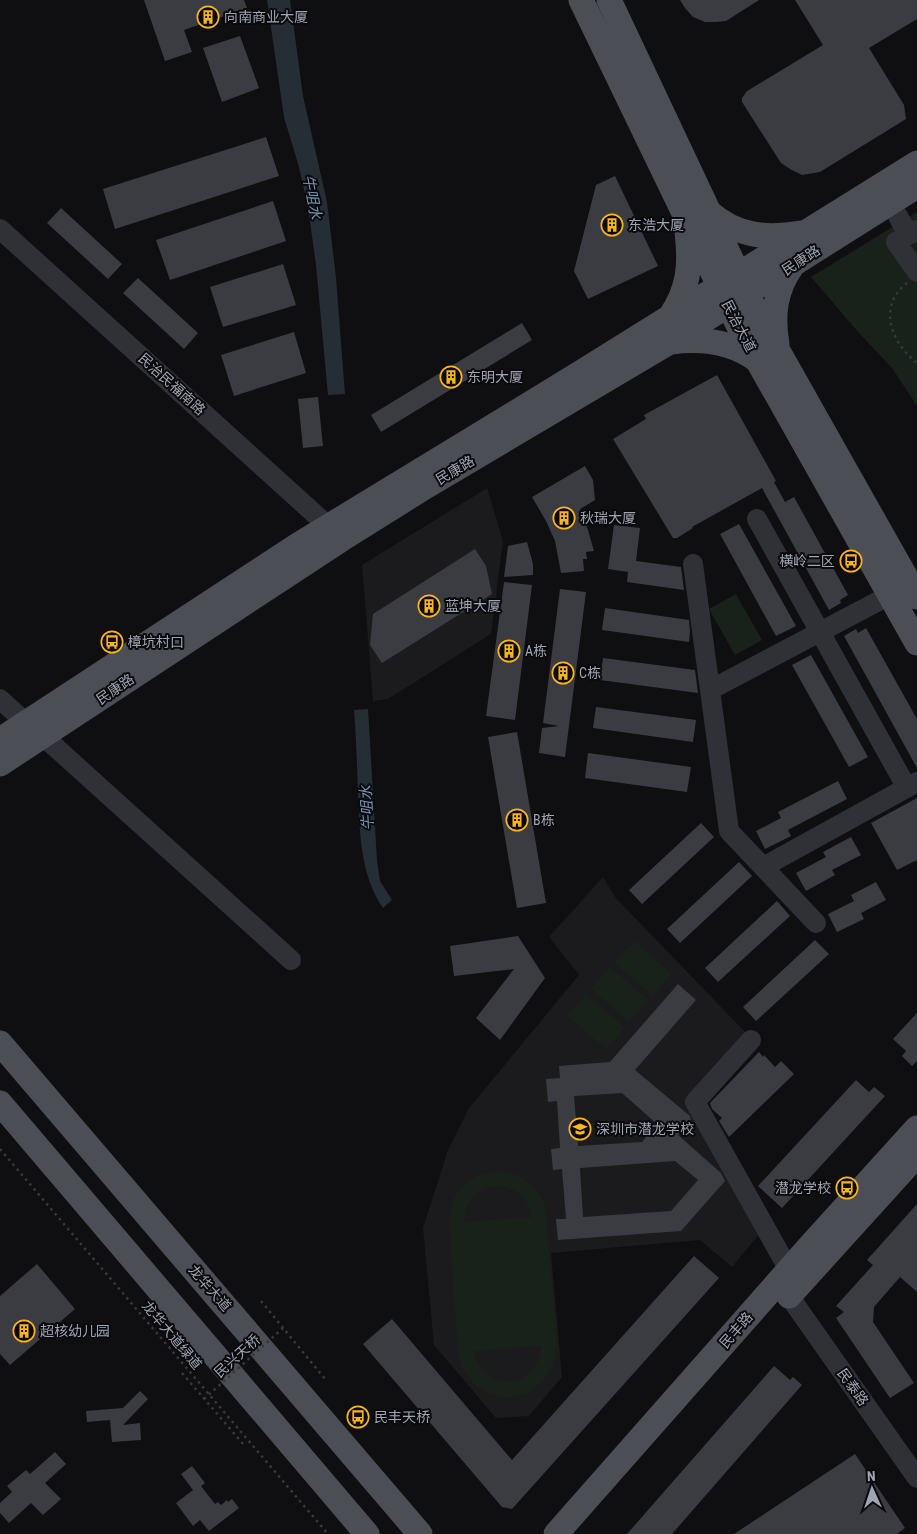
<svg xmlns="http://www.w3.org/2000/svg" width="917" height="1534" font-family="'Roboto Condensed','Noto Sans SC',sans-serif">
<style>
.built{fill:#1b1b1e}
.green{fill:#19211b;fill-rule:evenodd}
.water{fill:#252e35}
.building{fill:#3b3c41;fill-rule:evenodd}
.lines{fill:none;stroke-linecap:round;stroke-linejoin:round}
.path{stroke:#36383d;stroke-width:2.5;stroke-dasharray:2.5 4;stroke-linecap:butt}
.minor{stroke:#303136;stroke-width:20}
.major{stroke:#4c4e55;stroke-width:25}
.path-bridge{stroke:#36383d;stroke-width:2.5;stroke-dasharray:2.5 4;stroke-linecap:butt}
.labels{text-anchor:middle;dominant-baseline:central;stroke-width:4;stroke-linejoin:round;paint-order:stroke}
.poi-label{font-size:14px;fill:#9fa5b3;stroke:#0a0a0c;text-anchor:start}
.street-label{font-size:14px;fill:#9fa5b3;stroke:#0a0a0c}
.water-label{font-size:15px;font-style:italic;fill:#7393b1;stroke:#0a0a0c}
</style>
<rect width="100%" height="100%" fill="#0f0f11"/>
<!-- built -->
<path class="built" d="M487,488L503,541L491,634L388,699L373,701L362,565Z
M603,877L615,897L747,1034L685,1099L761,1232L732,1267L700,1240L551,1253L562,1377L529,1416L496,1418L434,1345L423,1228L448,1150L469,1108L579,975L549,937Z"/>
<!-- green -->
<path class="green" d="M917,212V406L892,368L859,333L811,277Z
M736,594L762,640L735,655L709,609Z
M634,941L672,974L653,996L614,963Z
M610,967L649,1000L629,1022L591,989Z
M586,994L625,1027L606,1049L567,1016Z
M500,1171C523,1174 535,1184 545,1205L557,1345C553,1410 471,1416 458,1353L449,1222C450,1190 469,1173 500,1171ZM500,1186C517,1189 529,1199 532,1217L464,1222C465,1201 478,1187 500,1186ZM541,1346C539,1390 482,1394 474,1351Z"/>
<!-- water -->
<path class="water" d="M267,0H290L303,96L327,202L336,278L345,394L328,395L316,265L308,207L299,167L284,117Z
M368,709L377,861L380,881L392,900L383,908C359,873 360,830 358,790C357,763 356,736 354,710Z"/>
<!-- building -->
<path class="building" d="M144,0H244L247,8L184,30L192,52L165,61Z
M680,0H759L726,21L716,22H705L693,17L685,8Z
M795,0H917V19L869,48L904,105L906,119L820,172L802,175L790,169L781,163L742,102V98L747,91L823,45Z
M240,36L259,88L222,102L203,48Z
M266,137L279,176L115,229L103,189Z
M615,176L658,266L588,299L574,271L596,185Z
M273,201L286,241L170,280L156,240Z
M61,208L122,264L108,279L47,223Z
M283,264L296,305L223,327L210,287Z
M138,278L198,333L184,349L123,293Z
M522,323L532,340L381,432L371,415Z
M294,332L306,373L234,396L221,355Z
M717,375L776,481L774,482L785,502L794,497L848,595L840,600L841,603L829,610L762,488L692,527L693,528L677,538H673L613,439L646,419L644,415Z
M318,397L323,446L303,448L298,399Z
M585,466L593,480L595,500L580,509L588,530L594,551L586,552L587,559H583L584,571L561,573L555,541L546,521L532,497Z
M739,524L796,626L776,636L720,534Z
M614,525L640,528L636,561L681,567L684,590L627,582L628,572L608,569Z
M527,542L533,564V575L504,577L508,546Z
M475,549L486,566L492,594L382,663L370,645L373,614Z
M504,582L532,585L515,720L486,716Z
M560,589L586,592L565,757L539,753L542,728L559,726L543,723Z
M605,608L689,620L690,631L689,642L602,630Z
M866,628L917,719V768L844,636L856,629L858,633Z
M811,655L868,757L849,767L792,665Z
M603,658L695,670L698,693L600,680Z
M596,707L696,720L693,742L593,728Z
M517,732L546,903L517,908L488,737Z
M588,753L691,767L687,792L585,778Z
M838,781L847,799L788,830L791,836L765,849L756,831L781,818L778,812Z
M917,798V860L897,870L871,823Z
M701,823L714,837L642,904L629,890Z
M851,837L861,855L832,870L835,875L806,891L796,873L826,857L823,852Z
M739,862L752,876L680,943L667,929Z
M876,882L886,900L861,913L864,919L837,932L828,914L854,901L851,895Z
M777,901L790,916L718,982L705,968Z
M518,936L545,978L500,1040L476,1018L514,969L454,976L450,946Z
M815,940L829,954L756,1021L743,1007Z
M678,984L696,1000L635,1070L690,1116L691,1120L678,1135L721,1173L725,1181L681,1231L558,1240L556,1219H566L562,1169L553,1170L551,1149L560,1148L557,1101L548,1102L546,1079L560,1078L559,1066L610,1062ZM622,1093L657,1124L642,1142L578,1146L574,1096ZM675,1161L698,1180L671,1211L583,1217L580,1168Z
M917,1013V1061L912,1066L902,1056L906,1051L893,1039Z
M759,1052L763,1057L764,1055L775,1067L781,1061L794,1074L729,1137L719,1121L722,1118L712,1109L710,1103Z
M856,1080L869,1092L874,1087L885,1096L782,1208L758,1186Z
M917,1204V1292L900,1277L874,1307L873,1322L914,1383L890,1398L836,1318L844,1312L836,1306L873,1265L867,1260Z
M694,1256L719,1278L512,1509L502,1507L363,1344L392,1319L512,1460Z
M37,1264L75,1309L10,1365L0,1354V1296Z
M774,1366L790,1380L793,1377L802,1385L672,1534H627Z
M140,1391L148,1399L123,1425L140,1423L141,1440L112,1442L110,1420L87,1422L86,1411L123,1408Z
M55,1452L66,1464L45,1483L61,1499L43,1515L31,1503L9,1523L0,1513V1503L12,1492L7,1486L26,1470L30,1474Z
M855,1454L905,1528L897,1534H734Z
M192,1466L205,1483L201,1486L215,1504L218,1502L221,1505L227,1500L228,1502L232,1499L239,1508L209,1531L200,1520L193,1526L176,1503L193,1490L181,1474Z"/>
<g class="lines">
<!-- path -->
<path class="path" d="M907,283C877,306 891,343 917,363
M0,1149L328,1534
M261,1301L325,1379
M182,1373L244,1445"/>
<!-- minor -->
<path class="minor" d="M898,216L908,235L917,230
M0,229L338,535
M908,235L896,242L917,272
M757,519L907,788
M693,564L729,831L816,923
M710,690L890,595
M0,699L26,723
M43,736L291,960
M763,867L917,782
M751,1040L695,1102L789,1270
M789,1296L917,1478"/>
<!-- major -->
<path class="major" d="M581,0L742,333L917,643
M609,0L756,312L917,597
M709,212C736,236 766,239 801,233
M670,317C689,289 691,265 687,232
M671,342C702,338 732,341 758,361
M777,344C772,315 775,290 792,266
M0,740L298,545L577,375L917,163
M0,764L342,539L425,487L668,343L917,186
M0,1043L420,1534
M0,1103L367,1534
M789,1296L917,1155
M556,1534L809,1247L917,1128"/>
<!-- path-bridge -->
<path class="path-bridge" d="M204,1399L283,1328"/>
</g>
<!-- icons -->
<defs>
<g id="building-ring" transform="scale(1.125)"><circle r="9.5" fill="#0a0a0c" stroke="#fcb51c" stroke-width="1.5"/><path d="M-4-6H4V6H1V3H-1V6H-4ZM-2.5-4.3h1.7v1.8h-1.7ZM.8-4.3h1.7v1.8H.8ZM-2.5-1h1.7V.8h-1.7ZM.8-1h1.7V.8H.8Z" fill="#fcb51c"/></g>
<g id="bus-ring" transform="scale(1.125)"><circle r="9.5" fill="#0a0a0c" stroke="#fcb51c" stroke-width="1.5"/><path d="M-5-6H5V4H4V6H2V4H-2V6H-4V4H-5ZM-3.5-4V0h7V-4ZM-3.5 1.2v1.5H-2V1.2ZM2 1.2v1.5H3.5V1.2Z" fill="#fcb51c"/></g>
<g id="school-ring" transform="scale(1.125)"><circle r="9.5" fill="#0a0a0c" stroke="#fcb51c" stroke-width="1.5"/><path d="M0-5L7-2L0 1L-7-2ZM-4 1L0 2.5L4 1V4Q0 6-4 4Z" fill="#fcb51c"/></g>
</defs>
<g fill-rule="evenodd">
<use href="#building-ring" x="208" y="17"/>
<use href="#building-ring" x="612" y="225"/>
<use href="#building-ring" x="451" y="377"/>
<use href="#building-ring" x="564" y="518"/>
<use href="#bus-ring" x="851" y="561"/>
<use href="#building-ring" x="429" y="606"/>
<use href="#bus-ring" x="112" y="642"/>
<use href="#building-ring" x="509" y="651"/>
<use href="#building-ring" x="563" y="673"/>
<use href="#building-ring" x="517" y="820"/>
<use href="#school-ring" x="580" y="1129"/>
<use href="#bus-ring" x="847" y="1188"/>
<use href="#building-ring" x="24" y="1331"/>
<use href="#bus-ring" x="358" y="1417"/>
</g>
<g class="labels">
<!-- poi labels -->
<g class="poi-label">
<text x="224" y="17">向南商业大厦</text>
<text x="628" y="225">东浩大厦</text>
<text x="467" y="377">东明大厦</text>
<text x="580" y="518">秋瑞大厦</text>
<text x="835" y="561" text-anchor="end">横岭二区</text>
<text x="445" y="606">蓝坤大厦</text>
<text x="128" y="642">樟坑村口</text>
<text x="525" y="651">A栋</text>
<text x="579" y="673">C栋</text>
<text x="533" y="820">B栋</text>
<text x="596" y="1129">深圳市潜龙学校</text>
<text x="831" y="1188" text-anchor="end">潜龙学校</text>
<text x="40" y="1331">超核幼儿园</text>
<text x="374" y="1417">民丰天桥</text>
</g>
<!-- street labels -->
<g class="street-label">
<text transform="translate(801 260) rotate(-33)">民康路</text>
<text transform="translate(739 326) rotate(62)">民治大道</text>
<text transform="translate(172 384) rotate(42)">民治民福南路</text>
<text transform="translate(455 470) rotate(-31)">民康路</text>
<text transform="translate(115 689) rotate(-34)">民康路</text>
<text transform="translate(210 1288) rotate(49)">龙华大道</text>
<text transform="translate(736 1330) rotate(-49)">民丰路</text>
<text transform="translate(172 1335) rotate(50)">龙华大道绿道</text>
<text transform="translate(237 1356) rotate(-42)">民兴天桥</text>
<text transform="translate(853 1387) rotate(55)">民泰路</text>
</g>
<!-- water labels -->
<g class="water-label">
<text transform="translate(312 197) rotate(79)">牛咀水</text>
<text transform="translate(367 808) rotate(-93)">牛咀水</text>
</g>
</g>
<!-- north arrow -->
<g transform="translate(872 1489) rotate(357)" stroke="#0a0a0c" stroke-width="4" paint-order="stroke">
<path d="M0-4L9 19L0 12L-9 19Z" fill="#9fa5b3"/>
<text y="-8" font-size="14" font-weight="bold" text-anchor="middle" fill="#9fa5b3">N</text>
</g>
</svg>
